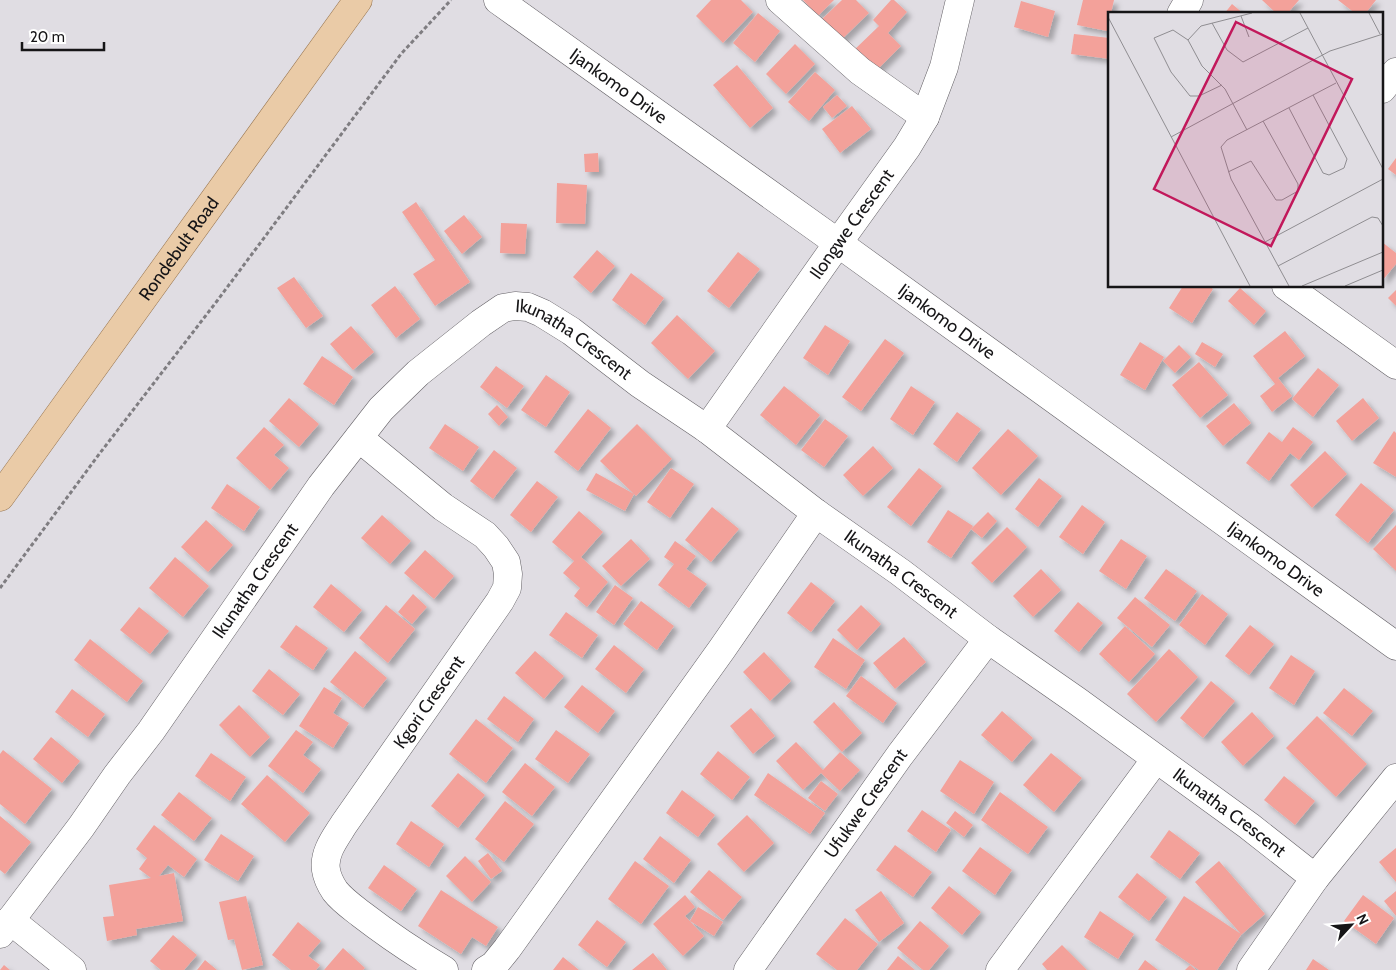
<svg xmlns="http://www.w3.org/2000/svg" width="1396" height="970" font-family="Cabin,sans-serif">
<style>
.building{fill:#f3a19a;filter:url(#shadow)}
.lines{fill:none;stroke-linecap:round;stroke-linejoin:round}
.minor-casing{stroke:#646166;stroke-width:29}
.major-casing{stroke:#97754f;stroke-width:29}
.path{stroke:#7f7d81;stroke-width:3;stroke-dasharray:4 2.5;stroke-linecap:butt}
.minor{stroke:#fff;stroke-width:28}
.major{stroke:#eacba7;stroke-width:28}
.labels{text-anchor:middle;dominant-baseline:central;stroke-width:4;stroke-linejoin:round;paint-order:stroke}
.street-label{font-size:18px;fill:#161517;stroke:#fff}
.inset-road{fill:none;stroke:#8f8d91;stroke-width:1}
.view{fill:#c2185b;fill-opacity:0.15;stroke:#c2185b;stroke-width:2.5}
.inset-edge{fill:none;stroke:#161517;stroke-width:2.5}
</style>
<defs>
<filter id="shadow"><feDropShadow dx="4.5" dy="4.5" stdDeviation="2.5" flood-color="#0004"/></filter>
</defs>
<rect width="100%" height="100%" fill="#e0dde3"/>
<!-- building -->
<path class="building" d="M711,0H741L753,12L723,43L696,16Z
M803,0H834L818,16Z
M842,0H856L869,13L839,42L819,22Z
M891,0H894L907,12L888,33L901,46L873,74L852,52L879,26L873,20Z
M1083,0H1114L1107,31L1077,25Z
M1262,0H1299L1287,14H1277Z
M1338,0H1376L1365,14H1356Z
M1021,1L1055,11L1048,37L1014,27Z
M1232,4L1244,14H1224Z
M758,13L780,31L755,62L733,43Z
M1074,34L1110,38V59L1071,54Z
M795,44L815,64L786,94L766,74Z
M737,65L773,108L750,128L713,85Z
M815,72L835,90L809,121L788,102Z
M837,95L847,106L832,118L823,107Z
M852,106L871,129L840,153L822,129Z
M598,153L599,172H585L584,154Z
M1396,158V175L1388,169Z
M557,183L587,185L585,224L556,223Z
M416,202L470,282L435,306L413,274L435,260L402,212Z
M464,215L482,237L462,254L444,231Z
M501,223L527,224L525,254L500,253Z
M1382,242L1396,253V264L1382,281Z
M597,250L615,266L591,293L573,277Z
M738,252L760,269L729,308L707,291Z
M631,273L664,298L645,325L612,300Z
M294,277L323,316L306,328L277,288Z
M395,286L420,319L396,338L371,305Z
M1183,286H1209L1213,289L1192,323L1169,308Z
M1240,288L1266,311L1254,325L1228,301Z
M1396,290V306L1388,298Z
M677,315L715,351L688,379L651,343Z
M825,325L850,341L828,375L803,358Z
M351,326L374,352L353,370L330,344Z
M1285,331L1305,356L1278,378L1292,396L1272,412L1260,396L1275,384L1253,356Z
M885,339L904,353L861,411L842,397Z
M1140,342L1164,357L1145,390L1120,375Z
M1202,342L1223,354L1215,367L1195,354Z
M1179,345L1191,357L1175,373L1163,361Z
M322,356L353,377L334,405L303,384Z
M1199,362L1228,395L1200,418L1172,385Z
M496,366L524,386L507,408L480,387Z
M1318,368L1339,385L1313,417L1292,399Z
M546,375L570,392L546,427L521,410Z
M784,386L820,415L796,445L760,415Z
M911,386L935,402L913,435L890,419Z
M289,398L319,424L299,447L269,421Z
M1363,398L1379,418L1352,441L1336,421Z
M1234,403L1251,423L1223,446L1206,426Z
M497,405L508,417L499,426L488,414Z
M588,409L611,428L578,471L554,452Z
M957,412L981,429L957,462L933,444Z
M825,419L848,436L824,467L801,450Z
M445,424L479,447L463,471L429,448Z
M637,424L672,459L636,496L600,461Z
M264,427L284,445L274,455L289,468L270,490L236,458Z
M1293,427L1313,442L1299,460L1290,453L1269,481L1246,463L1269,432L1282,442Z
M1008,429L1038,456L1001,495L972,468Z
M1394,431L1396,433V477L1373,463Z
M873,446L893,468L863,496L843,475Z
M494,450L517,468L493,499L470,481Z
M1325,451L1347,474L1312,508L1290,485Z
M671,468L694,484L670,518L647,502Z
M919,468L942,486L911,526L887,507Z
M596,473L634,494L625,511L586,490Z
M1039,478L1062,496L1038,527L1015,509Z
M537,481L558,497L531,532L510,515Z
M1361,483L1394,510L1368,543L1335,515Z
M227,484L260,507L244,531L211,508Z
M1082,505L1105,522L1083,554L1059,537Z
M712,507L739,529L711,562L685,540Z
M948,510L973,526L951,558L927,542Z
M579,511L603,532L581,557L608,582L587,607L574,596L580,588L563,573L574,561L552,542Z
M988,512L997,521L982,538L971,529Z
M382,515L411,541L390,564L361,538Z
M206,520L233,545L208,572L181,547Z
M1396,525V571L1373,549Z
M1007,527L1027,547L992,583L971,563Z
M631,539L650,559L621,586L602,566Z
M1121,539L1147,556L1126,589L1099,571Z
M675,541L696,556L686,569L707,584L689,608L658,585L674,564L664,557Z
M425,550L454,576L434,599L404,573Z
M175,557L209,586L183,617L149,588Z
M1041,569L1061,590L1033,617L1013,596Z
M1166,569L1197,591L1175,621L1144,598Z
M811,582L835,601L811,632L787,613Z
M331,584L362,610L344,632L313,607Z
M615,585L633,598L614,625L596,612Z
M413,594L427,607L412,624L398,612Z
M1202,594L1228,614L1205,645L1179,625Z
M1135,597L1170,625L1152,647L1117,618Z
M641,601L674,626L657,650L623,624Z
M1078,602L1103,623L1079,652L1054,631Z
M386,605L415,629L388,663L359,638Z
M861,605L881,624L857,650L837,630Z
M139,607L169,631L150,654L120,630Z
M566,612L598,635L582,658L549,635Z
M296,625L328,648L313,670L280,647Z
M1250,625L1274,644L1249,675L1225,656Z
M1125,626L1155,654L1129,682L1099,654Z
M904,637L926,662L895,689L873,663Z
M833,638L865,660L846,689L814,667Z
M90,639L143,681L127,702L74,660Z
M614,645L644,669L626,693L595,669Z
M1169,649L1198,677L1156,722L1127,694Z
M355,651L387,678L363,708L330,682Z
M535,651L564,676L544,699L515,673Z
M764,652L791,681L770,701L743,672Z
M1291,655L1315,671L1294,705L1269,688Z
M269,669L300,694L283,715L252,691Z
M861,676L897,703L883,723L846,696Z
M1211,681L1235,701L1203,738L1180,718Z
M582,685L615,711L598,733L564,707Z
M324,687L342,698L333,713L349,723L333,748L299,726Z
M1344,688L1373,711L1352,736L1323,713Z
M72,689L105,714L88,737L55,712Z
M504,696L534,719L518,742L487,719Z
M834,702L862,733L842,752L813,722Z
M239,705L270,737L250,757L219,725Z
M751,708L775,736L753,754L730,726Z
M1002,711L1033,738L1012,762L981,735Z
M1252,712L1274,736L1243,766L1221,742Z
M1317,716L1367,764L1336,797L1286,748Z
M476,719L513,748L486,783L449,754Z
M296,730L313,742L303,755L321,769L303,793L268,766Z
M556,730L590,754L568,783L535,759Z
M51,737L80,761L62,783L33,759Z
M796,742L823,770L840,752L860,770L840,791L821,773L803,790L776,761Z
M3,750L52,789L25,824L0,804V754Z
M718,751L750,777L732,800L700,774Z
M211,753L246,777L230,801L195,776Z
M1051,753L1082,778L1054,812L1023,785Z
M960,760L994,782L974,814L940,791Z
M525,763L555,787L532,816L502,792Z
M458,773L485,795L458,828L431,806Z
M768,773L825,813L810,834L754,795Z
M267,775L310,813L285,842L241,804Z
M1284,776L1315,801L1295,825L1264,800Z
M821,781L838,794L825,811L808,798Z
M682,790L715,815L698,837L666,813Z
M179,792L212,818L194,841L161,815Z
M1000,792L1048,827L1028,854L981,820Z
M505,801L534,824L504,862L475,839Z
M922,810L951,830L936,852L907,831Z
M955,811L973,825L964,837L946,823Z
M747,815L774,843L744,872L717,844Z
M0,816L31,842L5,874L0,870Z
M411,821L444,844L429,867L396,844Z
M154,825L197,859L184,877L168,865L159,876L174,873L183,921L136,929L137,935L107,941L103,917L114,916L109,885L151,878L139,869L147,858L136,849Z
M1169,830L1200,853L1180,879L1150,857Z
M221,834L254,856L238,881L204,860Z
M660,836L691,860L674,883L643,859Z
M895,845L932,872L913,897L876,870Z
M980,847L1012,870L995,895L962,871Z
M1396,848V882L1379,862Z
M488,853L502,871L491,879L478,861Z
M465,856L491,882L472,902L446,876Z
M635,861L669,886L641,924L608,899Z
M1219,861L1265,914L1241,935L1217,970H1199L1155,940L1184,896L1241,934L1195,882Z
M384,865L417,889L401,911L368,888Z
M709,870L742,897L723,920L690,892Z
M1137,873L1167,897L1149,921L1118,897Z
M949,886L981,912L962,935L931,908Z
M441,890L498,927L486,946L472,937L461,954L418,926Z
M881,891L904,923L879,942L855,910Z
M1396,891V916L1384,901Z
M685,895L695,907L685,916L704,936L683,956L653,924Z
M1363,895L1394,918L1376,944L1344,921Z
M246,896L263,965L242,970L234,939L228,940L219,902Z
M698,907L723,922L714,936L690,921Z
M1100,911L1134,934L1118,959L1084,937Z
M845,918L878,944L857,970H837L816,954Z
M597,920L626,942L607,967L578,945Z
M920,921L949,946L929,970H923L897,948Z
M298,922L321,941L308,956L320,965L316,970H291L272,955Z
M173,935L197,955L184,970H161L150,961Z
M1062,945L1087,970H1047L1042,964Z
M343,948L365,968L363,970H324Z
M653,953L667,970H632Z
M898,956L915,970H887Z
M563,957L579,970H553Z
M1313,959L1329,970H1306Z
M205,960L217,970H197Z
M1145,960L1158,970H1138Z
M4,965L10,970H0Z
M1190,965L1196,970H1185Z"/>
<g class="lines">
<!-- minor casing -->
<g class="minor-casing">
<g id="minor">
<path id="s1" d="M498,0L838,243L1396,646"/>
<path d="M780,0L860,71L925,117"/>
<path d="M1181,14L1189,0"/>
<path d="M1382,89L1396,72"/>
<path d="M1286,286L1396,365"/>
<path id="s2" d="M707,429L838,243L907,147L925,117L944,67L960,0"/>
<path d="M359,438L443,507L485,535L496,547L506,562L508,574L507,588L500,601L344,824C336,837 323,853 326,870C327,877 331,885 335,891C342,900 352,907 361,914C387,934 415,953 444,970"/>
<path d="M10,920L72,970"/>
<path id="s3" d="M0,934L81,827L117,775L151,731L321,486L381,409L418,373L481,323L503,308L515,306L528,307L542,313L571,331L640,384L707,429L816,513L900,572L988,639L1077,701L1249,826L1315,878"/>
<path d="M486,970L494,965L507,949L722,649L816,513"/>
<path id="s4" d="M748,970L900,755L988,639"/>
<path d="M1000,970L1156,759"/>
<path d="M1251,970L1315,878L1396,778"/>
</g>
</g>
<!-- major casing -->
<g class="major-casing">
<g id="major">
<path id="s5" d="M0,497L358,0"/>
</g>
</g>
<!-- path -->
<path class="path" d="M0,588L100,453L217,301L401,54L451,0"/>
<!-- minor -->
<use href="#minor" class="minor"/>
<!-- major -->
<use href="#major" class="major"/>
</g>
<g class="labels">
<!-- street labels -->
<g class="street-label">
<text stroke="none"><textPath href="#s1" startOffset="148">Ijankomo Drive</textPath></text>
<text stroke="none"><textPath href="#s2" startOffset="251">Ilongwe Crescent</textPath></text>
<text stroke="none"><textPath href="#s5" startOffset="306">Rondebult Road</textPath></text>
<text stroke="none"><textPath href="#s1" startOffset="552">Ijankomo Drive</textPath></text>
<text stroke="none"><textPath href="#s3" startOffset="888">Ikunatha Crescent</textPath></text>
<text stroke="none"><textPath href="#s1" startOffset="958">Ijankomo Drive</textPath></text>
<text stroke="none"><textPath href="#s3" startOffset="1292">Ikunatha Crescent</textPath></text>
<text stroke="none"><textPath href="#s3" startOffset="436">Ikunatha Crescent</textPath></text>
<text transform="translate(429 702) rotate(-55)">Kgori Crescent</text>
<text stroke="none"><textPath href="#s4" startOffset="204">Ufukwe Crescent</textPath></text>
<text stroke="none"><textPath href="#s3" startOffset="1698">Ikunatha Crescent</textPath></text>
</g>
</g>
<!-- overview -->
<g transform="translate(1108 12)">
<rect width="275" height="275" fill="#e0dde3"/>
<path class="inset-road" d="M192,1L275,157M261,1L272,22M133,4L141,25M0,5L142,274M104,11L119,38L135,50L200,16M80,28L65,18L46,26L63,60L82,84H91L114,73M181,96L215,161L221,163L236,156L239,147L205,83M139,118L117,77L94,54L80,28L93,14L144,1M63,125L222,39L275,22M120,160L143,149L168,188H174L190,179V172L155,109M157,230L275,167M170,254L264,205L270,206L275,214M181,274L123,167L113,135L119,128L228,71M194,274L275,240M237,274L275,258"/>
<path class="view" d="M128,10L244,67L163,234L46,177Z"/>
<rect width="275" height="275" class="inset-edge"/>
</g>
<!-- north arrow -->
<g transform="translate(1351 925) rotate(64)" stroke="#ffffff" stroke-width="4" paint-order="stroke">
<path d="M0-4L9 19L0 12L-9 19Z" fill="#161517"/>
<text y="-8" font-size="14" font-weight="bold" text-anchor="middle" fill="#161517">N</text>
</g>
<!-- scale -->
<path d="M22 42v8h82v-8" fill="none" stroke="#161517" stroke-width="2.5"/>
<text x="30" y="42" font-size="15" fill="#161517" stroke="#ffffff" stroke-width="4" paint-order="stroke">20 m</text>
</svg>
